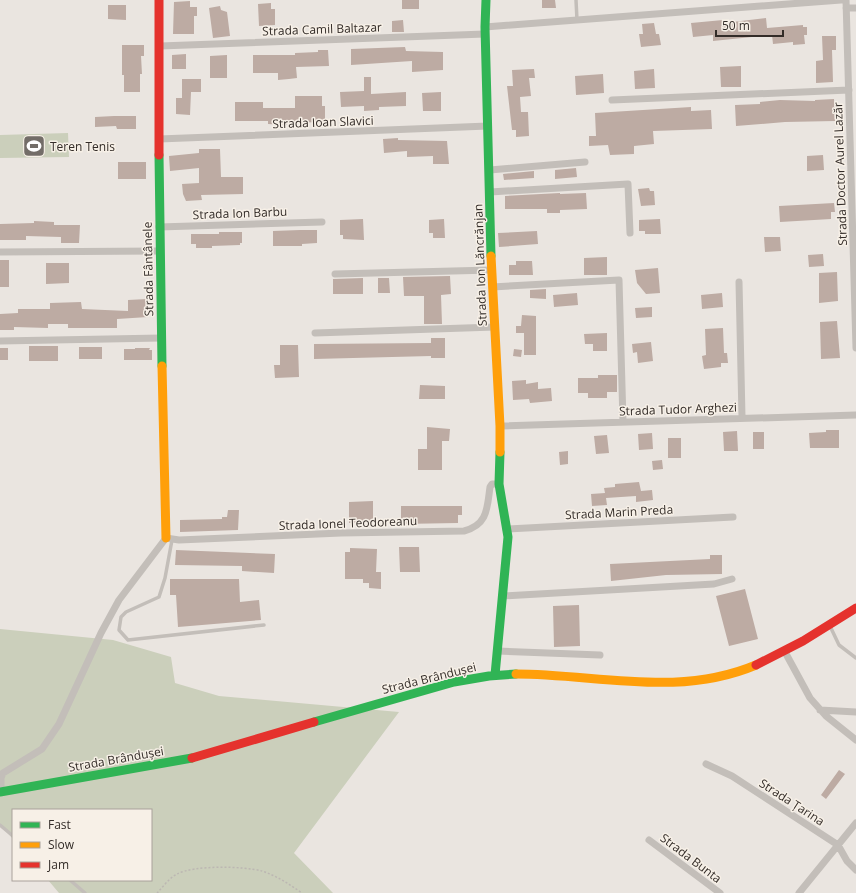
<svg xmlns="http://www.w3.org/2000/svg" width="856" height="893" font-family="'Open Sans',sans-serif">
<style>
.green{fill:#cbcfbb}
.building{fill:#bdaba3}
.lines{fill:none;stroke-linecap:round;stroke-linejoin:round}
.path{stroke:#bcb7b2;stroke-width:1.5;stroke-dasharray:2 2;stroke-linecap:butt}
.lane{stroke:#c3beb9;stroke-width:3.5}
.street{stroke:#c3beb9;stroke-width:7}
.fast{stroke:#30b455;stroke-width:9}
.slow{stroke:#ff9f0a;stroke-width:9}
.jam{stroke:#e5322d;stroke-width:9}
.labels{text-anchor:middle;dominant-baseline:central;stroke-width:3;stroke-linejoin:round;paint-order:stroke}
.street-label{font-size:12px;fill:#332c28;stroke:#f7f0e7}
.poi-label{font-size:12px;fill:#332c28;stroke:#f7f0e7;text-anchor:start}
</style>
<rect width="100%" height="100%" fill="#eae5e0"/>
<!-- green -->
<path class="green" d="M68,133L69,157L0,158V135Z
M0,629L113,640L171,657L175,683L219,696L399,712L294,853L333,893H59L48,880H151V810H13V839L0,824Z"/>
<!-- building -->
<path class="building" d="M402,0H419V9H402Z
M542,0H555L556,8H542Z
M190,1V7H197V16H194V34H173L174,2Z
M271,3V9H275V25L259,26L258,4Z
M108,5H126V20L108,19Z
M220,6L221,10L227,12L230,36L213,38L209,8Z
M766,18L767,28L803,25V27H807V35H804L805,44L793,45V42L773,44L772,35L713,41V35L693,37L691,23L723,20L724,23Z
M403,20L404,32H392V21Z
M654,23L656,34H659L661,45L641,47L639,34H643L642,24Z
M822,36H836V50H832L833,82L816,83V61L823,60Z
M122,45H144V56H141L142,74H140V92H124V75H122Z
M405,47L406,51L443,52V70L412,72V61L351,65V49Z
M318,50H328L329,66L296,67L297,78L289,79L278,80V73H253V55H295V53L318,52Z
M186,54V69H172V55Z
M227,55V78H210V56Z
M741,66V87H721L720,67Z
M534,69L535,78H529L531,96L520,97L521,112H528L529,136L516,137V130H512L507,86H513L512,70Z
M654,69L655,88L635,89L634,71Z
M603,74L604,93L576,95L575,76Z
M364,77H371V94L406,92V106L379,107V110L364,111V106L341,107L340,92L364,91Z
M182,79H201V92H191L190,115L176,114V98H182Z
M441,92V111H423L422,93Z
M295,96H322V106H325V122L287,123V125L268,124V121H235V102H263V108H295Z
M834,99L835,121L785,122L736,126L735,105L760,104V102L780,100L815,101V100Z
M691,107V111L711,110L712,129L653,131L654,144L634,146V154L610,155L608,145L589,146V136H596L595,113Z
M114,116H136V129H117L116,126L95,127V117Z
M398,138V140L447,141L449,164H433V156L407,157V151L384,153L383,139Z
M199,149H220L221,177H243V194L201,195L202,200L186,201L183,194L182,184L199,183V168L170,171L169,156L199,153Z
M823,155L824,170L807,171V156Z
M118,162H146V179H118Z
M576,168L577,177L555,179V170Z
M534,171V178L504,180L503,174Z
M649,188L650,191H654L655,205L641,206L638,189Z
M560,193V194L586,193L587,209L560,210V213H547V209H505V196Z
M834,203L835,212H831V219L780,222L779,206Z
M363,219L364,240L343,239V235H340V220Z
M444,219L445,238H433V233H429V220Z
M660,219L661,234H645V231H639V220Z
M34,221L54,222V225H80L79,243H61V237L26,236V240H0V224L34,223Z
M300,230H317V243L302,244V246H273V231Z
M537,231L538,244L499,247L498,233Z
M219,232H242V243H240V245L212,246V248H196V244H191V234H219Z
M764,237H780L781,251L765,252Z
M823,254L824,266L809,267L808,255Z
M607,257V275H584V258Z
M0,260H9V287H0Z
M516,261H532L533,275H509V265H516Z
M46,263H69V283L46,284Z
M658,268L660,293L646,294L637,283L635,270Z
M837,272L838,301L819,303V273Z
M450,276L451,294L441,295L442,324H424V296H404L403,277Z
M363,278V294H333V279Z
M378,278H389L390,293H378Z
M546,289V299L530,298V290Z
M577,293L578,305L554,307L553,295Z
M722,293L723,307L702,309L701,295Z
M147,299L148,317L117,319V328H68V324H48V328L14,327V330H0V314L18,313V309H50V303L81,302L82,309L128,311V300Z
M652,307V317L636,318L635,308Z
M522,315L536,316V355H524V333H516V326H521Z
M837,321L840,358L821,359L820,322Z
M723,328L724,353H727L728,363H721V367L704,369L702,356L706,355L705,329Z
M607,333V351H593V344H585L584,334Z
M431,338H445V358H431V356L314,359V344L431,343Z
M651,342L653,361L638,363L637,352L633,353L632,344Z
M280,345H298L299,377L275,378L274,365H280Z
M29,346H58V361H29Z
M79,347H102V359H79Z
M0,348H8V360H0Z
M135,348H150L149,350H152V360H124V349H135Z
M514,349L522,350L521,357L513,356Z
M598,375H617V392H607V398H588V393H578V378H598Z
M526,380V384L538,382V389L551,388L552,401L530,403L529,399L513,400L512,381Z
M420,385L445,386V399H419Z
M427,427L450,429L449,441H442V470H418V449H427Z
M826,430H839V448H810L809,433L826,432Z
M737,431L738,451H724L723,432Z
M753,432H764V449H753Z
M652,433L653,449L639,450L638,434Z
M607,435L609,453L596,454L594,436Z
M668,438H681V458H668Z
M568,451V464L560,465L559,452Z
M662,460L663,469L653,470L652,461Z
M639,482L641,491L652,490L653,500L636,502V496L606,498L607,505L592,506L591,494L605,493L604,488L615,487V484Z
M373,501V522L349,523V502Z
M401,506H462V515H458V523L401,524Z
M228,510H239L238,530L180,532V520L222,519V517H227Z
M399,547H419L420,572H400Z
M350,548L377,549L376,572H381V589L369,588V583H363V579H345V552H350Z
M176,550L275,554L274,573L242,571V566L175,565Z
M710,555H722V574L666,575L611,581L610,564L710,559Z
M170,579H239L240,602L259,600L261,620L178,627L176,595H170Z
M745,589L758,639L729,646L716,596Z
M579,605L580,646L554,647L553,606Z
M839,770L845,774L826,799L821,795Z"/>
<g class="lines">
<!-- path -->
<path class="path" d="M157,893C163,887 169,878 177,874C194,865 243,866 262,871C277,876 289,884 302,893"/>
<!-- lane -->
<path class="lane" d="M576,0L577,20
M172,540L165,578L159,597L126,612L121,617L119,630L128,640L264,625
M830,626L839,645L856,658
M0,825L13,836
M70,880L85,893"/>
<!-- street -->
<path class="street" d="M846,0L856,348
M846,8H856
M485,27L841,0
M160,46L485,34
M612,100L849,90
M159,139L488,126
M490,170L585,162
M490,192L628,184L630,233
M159,227L322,222
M0,252L159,251
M335,274L492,270
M739,282L742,417
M492,287L619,280L623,422
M315,333L495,327
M0,341L161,338
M500,426L856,415
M506,529L733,517
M502,596L714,584L732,579
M498,651L600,655
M785,652L810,698L826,716L856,740
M820,710L856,712
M706,764L732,776L838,845L847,861L856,870
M1,792V778L3,773L42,749L59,724L101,633L119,600L166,538L179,540L341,533L464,531C488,525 487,508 490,487L492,484H499
M649,840L720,893
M799,893L856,823"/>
<!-- fast -->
<path class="fast" d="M486,0L485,27L491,256
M159,155L162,366
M495,675L508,537L499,484L500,452
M314,722L454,682L489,676L516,674
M0,792L192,758"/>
<!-- slow -->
<path class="slow" d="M491,256L500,426V452
M162,366L166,538
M516,674C597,674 678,698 756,665"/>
<!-- jam -->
<path class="jam" d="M159,0V155
M756,665L803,641L856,608
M192,758L314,722"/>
</g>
<!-- icons -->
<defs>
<g id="stadium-square" transform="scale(1.15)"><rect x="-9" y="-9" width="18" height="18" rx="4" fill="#736d68" stroke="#f7f0e7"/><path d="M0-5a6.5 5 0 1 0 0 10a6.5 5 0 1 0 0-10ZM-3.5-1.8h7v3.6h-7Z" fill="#fff"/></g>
</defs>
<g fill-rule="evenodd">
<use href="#stadium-square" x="34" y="146"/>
</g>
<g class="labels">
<!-- street labels -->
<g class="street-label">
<text transform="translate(322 29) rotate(-2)">Strada Camil Baltazar</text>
<text transform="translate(323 122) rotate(-2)">Strada Ioan Slavici</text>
<text transform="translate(840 174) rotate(-92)">Strada Doctor Aurel Lazăr</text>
<text transform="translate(240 213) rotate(-2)">Strada Ion Barbu</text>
<text transform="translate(480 265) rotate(-92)">Strada Ion Lăncrănjan</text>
<text transform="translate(148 269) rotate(-91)">Strada Fântânele</text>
<text transform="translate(678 409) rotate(-2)">Strada Tudor Arghezi</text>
<text transform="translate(619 512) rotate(-3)">Strada Marin Preda</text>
<text transform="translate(348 523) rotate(-2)">Strada Ionel Teodoreanu</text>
<text transform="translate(429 678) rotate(-14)">Strada Brândușei</text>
<text transform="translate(116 759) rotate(-10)">Strada Brândușei</text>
<text transform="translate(792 802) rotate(33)">Strada Țarina</text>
<text transform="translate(691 858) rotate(37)">Strada Bunta</text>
</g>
<!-- poi labels -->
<g class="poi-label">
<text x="50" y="146">Teren Tenis</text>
</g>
</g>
<!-- legend -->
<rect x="12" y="809" width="140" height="72" fill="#f7f0e7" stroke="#a9a29b"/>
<rect x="20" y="822" width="20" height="6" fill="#30b455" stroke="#a9a29b"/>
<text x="48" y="829" font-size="12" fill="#332c28">Fast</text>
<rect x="20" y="842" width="20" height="6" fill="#ff9f0a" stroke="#a9a29b"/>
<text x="48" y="849" font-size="12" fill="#332c28">Slow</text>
<rect x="20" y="862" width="20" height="6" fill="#e5322d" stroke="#a9a29b"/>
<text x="48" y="869" font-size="12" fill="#332c28">Jam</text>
<!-- scale -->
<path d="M716 30v6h67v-6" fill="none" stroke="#332c28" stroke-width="2"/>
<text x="722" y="30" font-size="12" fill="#332c28" stroke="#f7f0e7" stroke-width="3" paint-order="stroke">50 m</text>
</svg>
